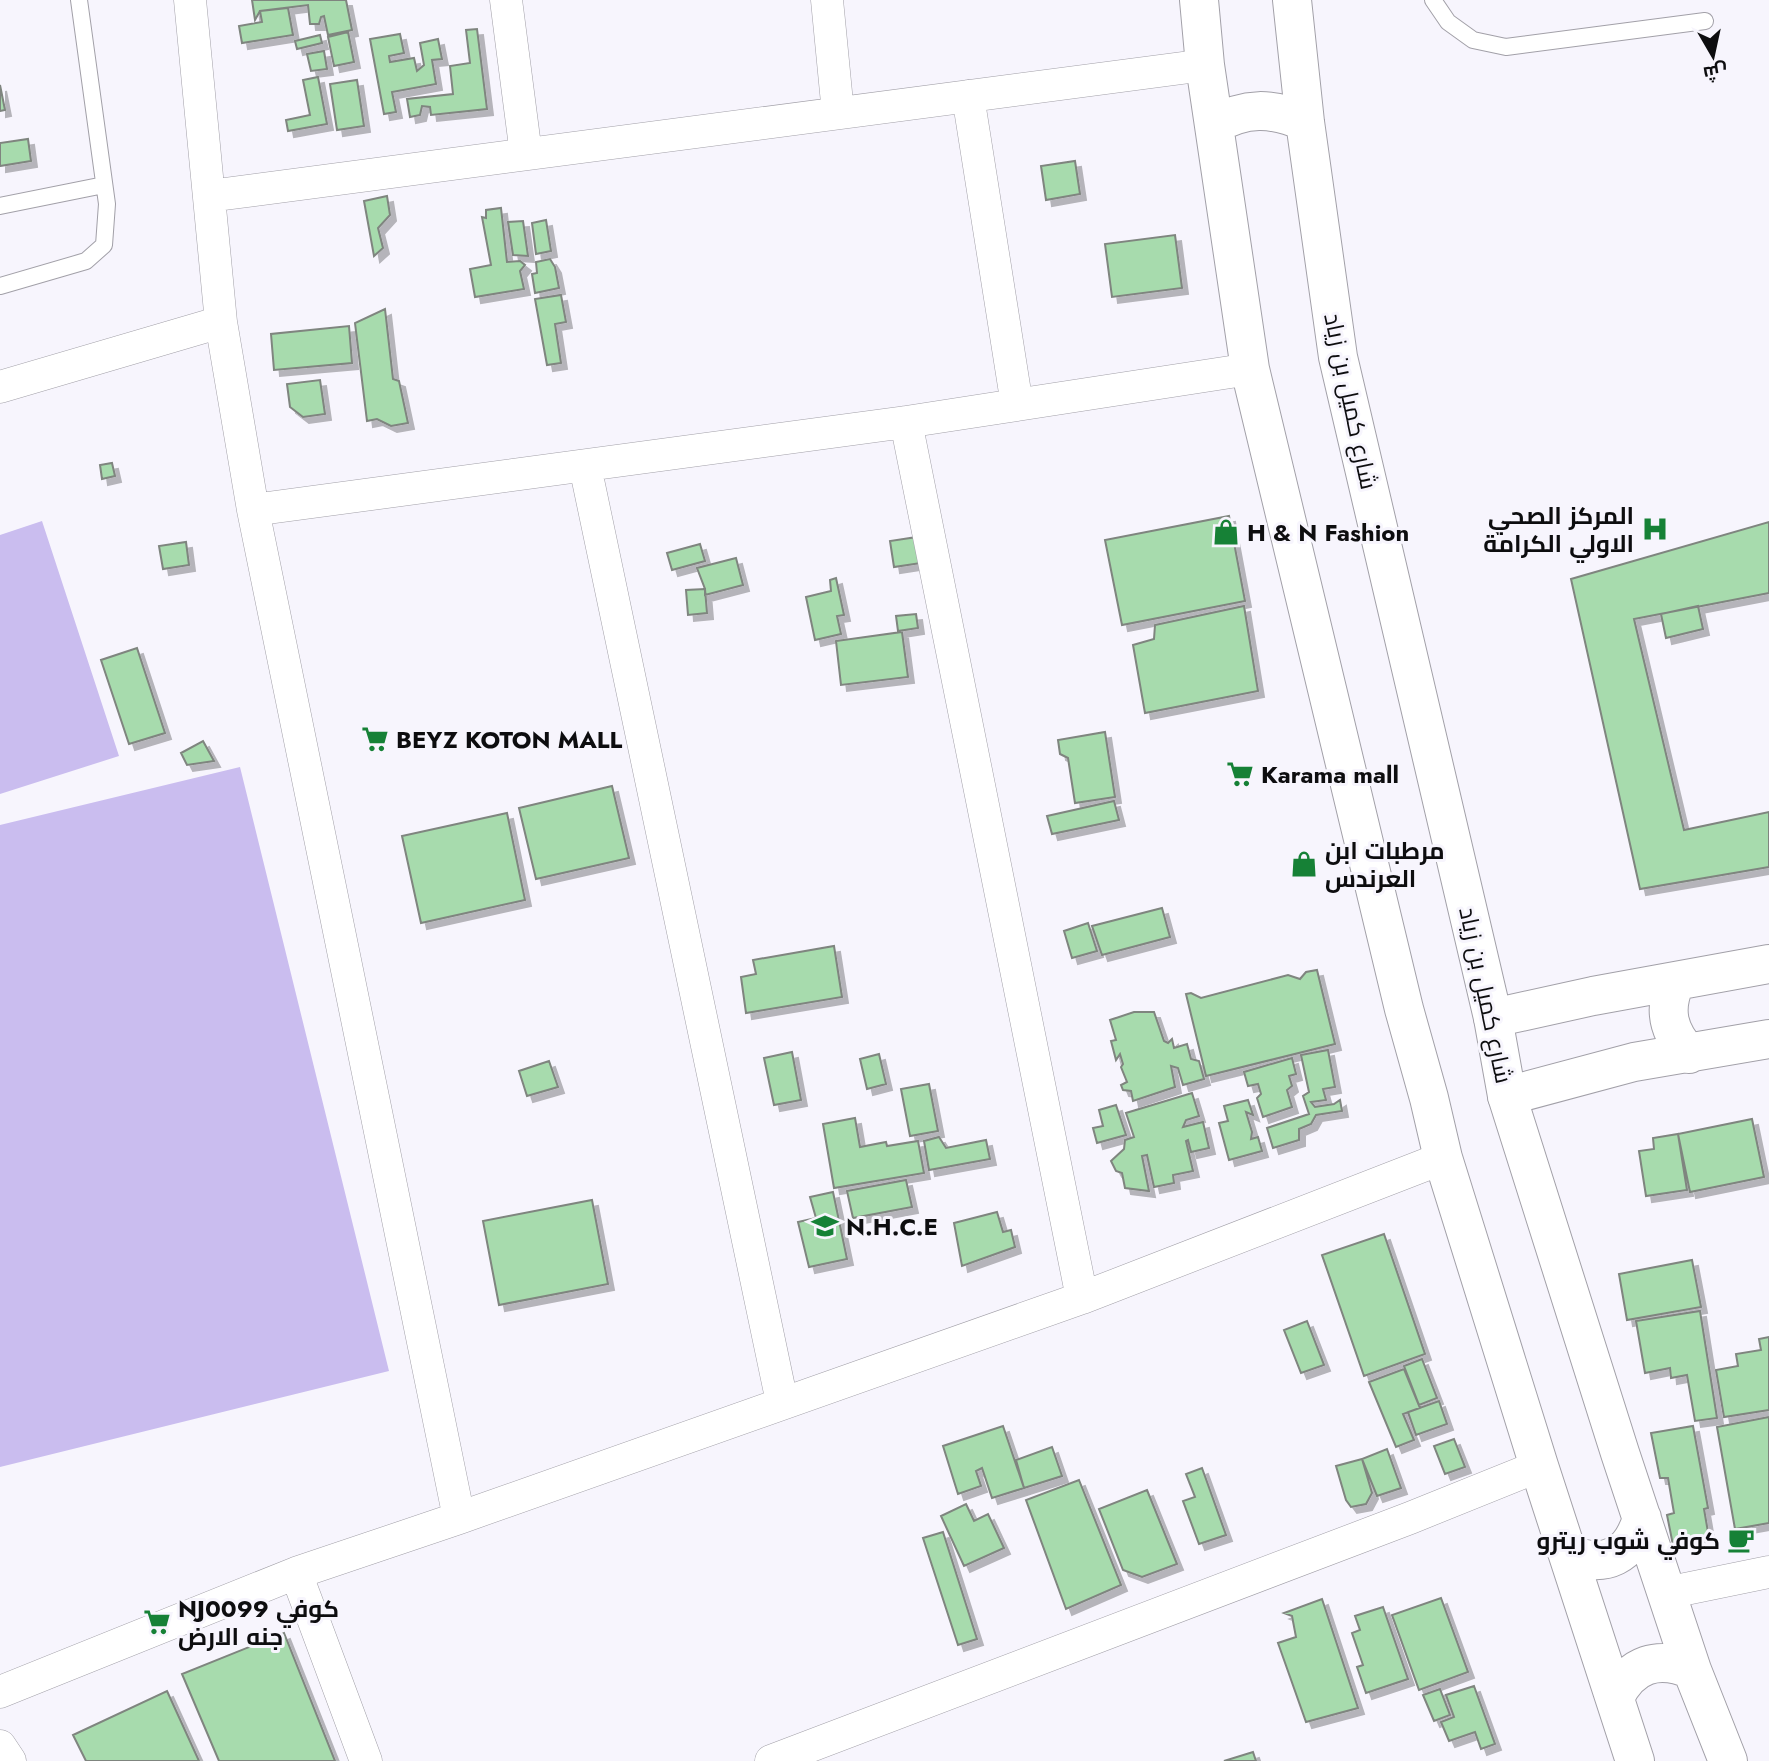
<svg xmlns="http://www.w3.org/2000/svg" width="1769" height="1761" font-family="Jost,Cairo,sans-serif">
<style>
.green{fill:#cabdef}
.building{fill:#a7dbad;stroke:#7f857f;stroke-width:2;filter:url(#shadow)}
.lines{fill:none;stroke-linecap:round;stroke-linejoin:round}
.service-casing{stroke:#a2a0a8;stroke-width:18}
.minor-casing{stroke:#a2a0a8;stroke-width:33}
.tertiary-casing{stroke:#a2a0a8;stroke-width:40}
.secondary-casing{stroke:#a2a0a8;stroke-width:40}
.service{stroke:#fff;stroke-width:16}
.minor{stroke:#fff;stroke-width:32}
.tertiary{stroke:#fff;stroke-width:38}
.secondary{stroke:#fff;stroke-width:38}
.labels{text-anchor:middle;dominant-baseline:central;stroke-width:6;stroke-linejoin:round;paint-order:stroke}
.street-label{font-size:24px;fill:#0d0d0f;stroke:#f7f5fd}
.poi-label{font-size:24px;font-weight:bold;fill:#0d0d0f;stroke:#f7f5fd;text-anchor:start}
</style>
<defs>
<filter id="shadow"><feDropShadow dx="6" dy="6" stdDeviation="0" flood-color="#0004"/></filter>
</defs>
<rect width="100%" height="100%" fill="#f7f5fd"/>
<!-- green -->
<path class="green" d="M42,521L119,756L0,794V535Z
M240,767L389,1371L0,1467V825Z"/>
<!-- building -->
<path class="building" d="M252,0H346L352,30L328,35L324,16L321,17L319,24H310L308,5L260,11L255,20Z
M288,8L293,35L242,43L239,26L262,22L260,11Z
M477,29L487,109L431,115L430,107L422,106L420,115L410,117L407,99L453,94L450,66L470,63L466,30Z
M348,32L354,62L334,66L328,37Z
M400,34L404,53L389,56L390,62L414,58L417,71L424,65L420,43L438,39L442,59L432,60L436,84L392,92L396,112L384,114L370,39Z
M320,35L322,43L297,49L295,41Z
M324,51L327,69L311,71L307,54Z
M318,77L327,124L288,131L286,120L310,115L303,80Z
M357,80L364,126L337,130L330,84Z
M0,85L5,110L0,111Z
M28,139L31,161L0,166V143Z
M1075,161L1080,194L1046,200L1041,166Z
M387,196L390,215L378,228L383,248L374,256L364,201Z
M501,208L507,262L520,261L525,265L520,271L524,289L475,297L470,269L491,265L482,217L486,218V210Z
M546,220L551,251L536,254L532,223Z
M523,221L528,256L513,255L508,222Z
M1175,235L1182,288L1112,297L1105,244Z
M550,259L555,267L559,288L535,293L532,274L537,273L536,262Z
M561,295L566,322L555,324L561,363L547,365L535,299Z
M385,309L393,379L399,381L408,423L391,426L377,419L367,421L355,323Z
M349,326L352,363L274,370L271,334Z
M320,380L325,414L303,417L290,407L287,384Z
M112,463L115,476L102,479L100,465Z
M1229,516L1245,601L1122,625L1105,540Z
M1769,522V593L1634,619L1684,830L1769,812V867L1640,889L1571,579Z
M917,537L921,563L894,567L890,541Z
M186,542L189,565L163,569L159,546Z
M700,544L705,561L672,570L667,553Z
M736,558L743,585L705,595V589L697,568Z
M836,578L844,615L837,616L841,634L815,640L806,597L831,591L830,580Z
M705,589L707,613L688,615L686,590Z
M1244,606L1258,691L1145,713L1133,645L1154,639L1155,625Z
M1698,606L1703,629L1666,638L1661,614Z
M916,614L918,628L898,631L896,616Z
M902,632L908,677L841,685L836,641Z
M137,648L165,733L129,744L101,660Z
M1105,732L1115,797L1075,803L1068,758L1060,754L1058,740Z
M203,741L214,761L187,765L181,753Z
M612,786L629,858L536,879L519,808Z
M1114,801L1119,820L1052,834L1047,816Z
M507,813L525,900L421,923L402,836Z
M1162,908L1170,937L1102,955L1092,926Z
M1088,923L1097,951L1072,958L1064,931Z
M834,946L842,997L746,1013L741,977L756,974L753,960Z
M1317,970L1335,1044L1206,1076L1186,994L1191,993L1201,998L1288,975L1300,979L1306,972Z
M1134,1012H1154L1164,1041L1168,1043L1172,1039L1174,1048L1187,1044L1191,1059L1199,1061L1204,1079L1183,1085L1178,1068L1171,1066L1175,1087L1133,1101L1131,1091L1123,1090L1121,1085L1127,1082L1121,1067L1123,1064L1120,1054L1116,1060L1111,1041L1116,1040L1110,1020Z
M1328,1050L1335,1087L1323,1089L1326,1100L1311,1102L1315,1107L1334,1104L1340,1100L1342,1111L1316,1115L1311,1124L1299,1129V1140L1273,1148L1267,1128L1309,1114L1303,1096L1309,1092L1301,1055Z
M792,1052L801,1100L774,1105L764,1058Z
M879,1054L886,1084L867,1089L860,1059Z
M1292,1058L1296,1074L1289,1076L1292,1086L1287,1090L1292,1107L1263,1117L1257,1098L1261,1094L1258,1084L1248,1086L1244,1072Z
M549,1061L558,1087L527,1096L519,1071Z
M929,1084L938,1131L910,1136L901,1089Z
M1192,1093L1199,1116L1186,1120L1183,1127L1203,1122L1209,1148L1191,1152L1188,1140L1186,1141L1193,1171L1173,1175L1174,1183L1154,1187L1147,1155L1142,1156L1149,1191L1125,1188L1122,1173L1116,1171L1111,1161L1124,1149L1125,1140L1134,1137L1126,1113Z
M1248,1100L1253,1115L1246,1112L1252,1132L1251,1139L1258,1137L1262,1151L1229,1160L1219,1123L1228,1121L1224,1106Z
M1116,1105L1126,1135L1097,1143L1093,1128L1103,1126L1099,1110Z
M855,1118L860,1147L886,1142L887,1146L918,1141L924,1173L834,1188L823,1124Z
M1752,1119L1764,1177L1690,1192L1678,1134Z
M1678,1134L1687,1190L1646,1196L1639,1151L1654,1149L1653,1138Z
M939,1137L946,1148L986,1140L990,1159L929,1170L924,1141Z
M906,1180L912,1207L853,1218L847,1191Z
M833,1192L847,1259L809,1267L798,1222L816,1218L810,1197Z
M592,1200L608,1284L499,1305L483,1221Z
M997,1212L1003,1232L1011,1230L1015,1247L962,1266L954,1223Z
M1384,1234L1425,1354L1364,1376L1322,1255Z
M1692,1260L1701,1307L1627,1320L1619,1274Z
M1700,1311L1717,1418L1695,1421L1687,1375L1671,1378L1670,1368L1645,1373L1636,1321Z
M1307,1321L1324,1365L1301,1373L1284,1330Z
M1769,1337V1410L1724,1417L1716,1370L1738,1366L1736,1354L1761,1350L1759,1339Z
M1422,1359L1437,1398L1419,1405L1404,1366Z
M1404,1369L1420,1408L1403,1414L1414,1440L1396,1447L1369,1382Z
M1439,1401L1447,1424L1416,1435L1408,1412Z
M1769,1417V1523L1735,1529L1717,1427Z
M1003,1426L1024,1488L992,1498L982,1468L976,1471L981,1486L958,1494L943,1446Z
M1693,1426L1708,1508L1704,1509L1709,1538L1673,1545L1667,1515L1674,1513L1668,1478H1660L1651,1433Z
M1454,1439L1465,1467L1445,1474L1434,1446Z
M1052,1447L1062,1476L1024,1488L1016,1460Z
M1387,1449L1401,1488L1377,1496L1362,1459Z
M1362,1459L1372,1493L1366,1504L1351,1507L1346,1500L1336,1466Z
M1202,1468L1226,1535L1199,1544L1183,1501L1195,1497L1186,1474Z
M1079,1480L1121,1585L1066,1609L1026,1500Z
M1147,1490L1177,1564L1142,1577L1123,1570L1099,1509Z
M966,1504L974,1521L988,1514L1004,1548L964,1566L941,1516Z
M943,1532L977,1639L958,1645L923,1538Z
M1441,1598L1468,1672L1419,1690L1392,1615Z
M1322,1599L1358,1708L1306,1722L1278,1643L1296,1637L1292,1616L1284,1613Z
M1383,1607L1408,1679L1366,1693L1357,1667L1363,1665L1352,1633L1360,1630L1355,1616Z
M284,1633L335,1761H219L182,1674Z
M1474,1686L1495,1744L1481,1749L1475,1732L1449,1741L1441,1722L1454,1717L1446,1695Z
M1440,1689L1450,1715L1434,1721L1423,1695Z
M167,1691L199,1761H86L73,1735Z
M1253,1752L1256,1761H1224Z"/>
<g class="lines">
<!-- service casing -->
<g class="service-casing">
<path id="service" d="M1433,0L1448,22L1473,40L1506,47L1705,21
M0,206L104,185
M0,286L86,261L104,245L107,204L79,0"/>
</g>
<!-- minor casing -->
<g class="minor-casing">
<path id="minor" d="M190,0L221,322L253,510L459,1518
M506,0L526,154
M827,0L838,113
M968,96L1017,405
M209,196L1205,65
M0,387L221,322
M906,422L1082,1298
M585,466L782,1402
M253,510L906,422L1250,369
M296,1573L366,1761
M1666,1593L1769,1572
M0,1692L296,1573L459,1518L1082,1298L1443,1158
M0,1746L10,1761
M771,1761L1410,1518L1539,1466"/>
</g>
<!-- tertiary casing -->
<g class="tertiary-casing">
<path id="tertiary" d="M1675,983C1663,1010 1668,1032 1689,1054
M1493,1018L1593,996L1769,964
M1507,1096L1634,1062L1769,1039"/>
</g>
<!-- secondary casing -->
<g class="secondary-casing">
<path id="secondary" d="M1199,0L1205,65L1250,369L1404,1009L1429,1098L1443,1158L1539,1466L1635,1761
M1292,0L1305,122L1338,357L1493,1018L1507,1096L1620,1453L1692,1670L1728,1761
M1214,125C1245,107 1272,107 1305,122
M1568,1554C1606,1569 1631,1556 1642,1518
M1615,1697C1631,1664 1658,1655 1692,1670"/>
</g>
<!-- service -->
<use href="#service" class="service"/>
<!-- minor -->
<use href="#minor" class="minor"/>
<!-- tertiary -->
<use href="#tertiary" class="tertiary"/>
<!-- secondary -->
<use href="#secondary" class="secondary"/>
</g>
<!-- icons -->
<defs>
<g id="hospital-bare" transform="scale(2.1)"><path d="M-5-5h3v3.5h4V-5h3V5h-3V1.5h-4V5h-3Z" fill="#168136" stroke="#f7f5fd" stroke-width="2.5" paint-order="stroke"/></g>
<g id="shop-bare" transform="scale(2.1)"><path d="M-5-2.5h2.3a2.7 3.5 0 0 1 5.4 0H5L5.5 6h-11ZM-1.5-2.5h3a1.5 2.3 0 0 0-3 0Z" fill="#168136" stroke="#f7f5fd" stroke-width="2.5" paint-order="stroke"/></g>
<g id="supermarket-bare" transform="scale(2.1)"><path d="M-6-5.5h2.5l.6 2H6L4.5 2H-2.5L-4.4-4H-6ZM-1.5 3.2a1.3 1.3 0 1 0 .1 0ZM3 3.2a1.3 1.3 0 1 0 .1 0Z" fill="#168136" stroke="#f7f5fd" stroke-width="2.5" paint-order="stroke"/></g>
<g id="university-bare" transform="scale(2.1)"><path d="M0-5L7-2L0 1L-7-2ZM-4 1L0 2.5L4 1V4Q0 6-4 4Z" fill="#168136" stroke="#f7f5fd" stroke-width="2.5" paint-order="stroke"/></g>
<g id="cafe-bare" transform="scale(2.1)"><path d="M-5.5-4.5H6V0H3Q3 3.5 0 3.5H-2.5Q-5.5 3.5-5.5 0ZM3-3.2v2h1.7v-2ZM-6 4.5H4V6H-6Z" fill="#168136" stroke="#f7f5fd" stroke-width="2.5" paint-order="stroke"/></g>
</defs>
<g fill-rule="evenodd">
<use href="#hospital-bare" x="1655" y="529"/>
<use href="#shop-bare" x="1226" y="532"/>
<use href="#supermarket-bare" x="375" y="739"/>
<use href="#supermarket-bare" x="1240" y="774"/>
<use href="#shop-bare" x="1304" y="864"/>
<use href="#university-bare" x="825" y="1226"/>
<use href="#cafe-bare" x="1741" y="1540"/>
<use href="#supermarket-bare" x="157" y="1622"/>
</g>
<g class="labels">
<!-- street labels -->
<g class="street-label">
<text transform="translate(1351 401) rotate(78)">شارع كميل بن زياد</text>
<text transform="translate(1486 995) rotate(78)">شارع كميل بن زياد</text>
</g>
<!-- poi labels -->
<g class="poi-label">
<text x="1634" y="515" text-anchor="end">المركز الصحي<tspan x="1634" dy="28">الاولي الكرامة</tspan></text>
<text x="1247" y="532">H &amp; N Fashion</text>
<text x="396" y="739">BEYZ KOTON MALL</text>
<text x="1261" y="774">Karama mall</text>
<text x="1325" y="850">مرطبات ابن<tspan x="1325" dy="28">العرندس</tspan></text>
<text x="846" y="1226">N.H.C.E</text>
<text x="1720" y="1540" text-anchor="end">كوفي شوب ريترو</text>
<text x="178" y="1608">NJ0099 كوفي<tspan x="178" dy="28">جنه الارض</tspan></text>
</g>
</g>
<!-- north arrow -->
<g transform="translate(1713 56) rotate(171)" stroke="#f7f5fd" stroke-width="5" paint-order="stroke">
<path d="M0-5L12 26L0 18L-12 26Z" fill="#0d0d0f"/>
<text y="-10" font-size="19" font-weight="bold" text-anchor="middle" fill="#0d0d0f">ش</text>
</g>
</svg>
